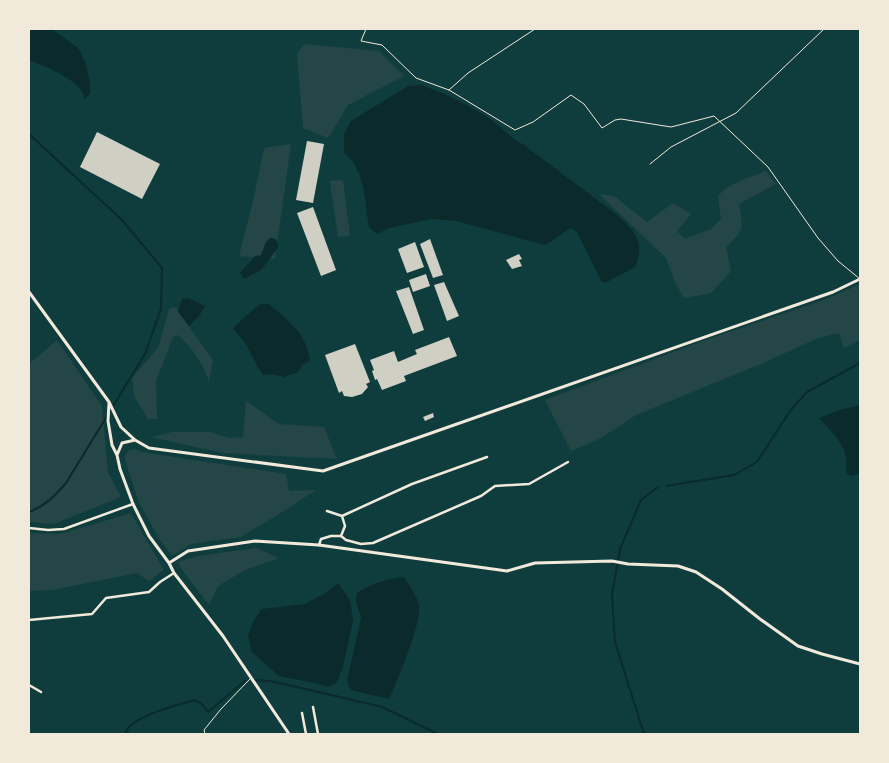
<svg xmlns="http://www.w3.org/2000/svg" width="889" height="763" font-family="'PT Sans',sans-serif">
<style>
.green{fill:#244646}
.water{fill:#0a2a2b}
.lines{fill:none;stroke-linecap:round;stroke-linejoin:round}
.stream{stroke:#0a2a2b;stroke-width:2}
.building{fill:#cfcfc3}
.service{stroke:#f1e9da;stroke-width:1}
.minor{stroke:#f1e9da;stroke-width:2.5}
.tertiary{stroke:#f1e9da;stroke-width:3}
</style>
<rect width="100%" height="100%" fill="#0f3d3e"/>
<!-- green -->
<path class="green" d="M304,44L379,51L404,76L348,105L328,138L303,128L297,54Z
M291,144L275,259L239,256L254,197L264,148Z
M766,171L776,184L739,204C743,229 745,230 726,247L731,271L711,293L684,298L675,282L666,258L599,194L614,196L647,222L673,203L691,214L677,231L685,239L711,229L721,219L718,196C730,182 750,177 766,171Z
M343,180L350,236L338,237L330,181Z
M860,284V340L844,348L839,333L818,338L761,364L636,415L601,438L571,451L545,400L708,339L824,300Z
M175,307L213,360L209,381C202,363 193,348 178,335L173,337L156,381L157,419H148L134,396L132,378L158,348L169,309Z
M57,340L102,406L108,472L121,497L54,524L29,522V364Z
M246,401L279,424L324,427L337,459L223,453L151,437L172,432H210L229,438L243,437Z
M135,449L142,452L286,474L289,491L316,490L287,509L241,537L191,544L172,556L160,540L139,503L124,457L129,450Z
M131,513L164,570L149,581L137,573L52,590L29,591V533L60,534Z
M256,548L279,558L245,570L218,586L209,605L180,567L178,562L198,556Z"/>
<!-- water -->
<path class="water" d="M29,29H52L79,49L86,64L90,84V93L85,100C84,97 83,92 80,89C71,77 43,65 29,60Z
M421,85C444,93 467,104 487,117C501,126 508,137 524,145L616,214C634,230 646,242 635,267L605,283L601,281L577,232L571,228C561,233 555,240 545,245L456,221L431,219L389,228L377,234L369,227C365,206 366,183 354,164C352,160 347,156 344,152V135L351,121L408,86Z
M270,238L275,239L278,242V248L261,270L244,279L242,277L240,273L255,256L261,255L266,242Z
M188,298L205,306L199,316L189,326L178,312L182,299Z
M261,304H269C289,321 307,334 310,361L303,364L298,372L284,377L272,374L263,375C255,364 251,351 243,340C240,335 235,333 233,328L255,308Z
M860,405V473L850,476L846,472C850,448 834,434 819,418L840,410Z
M404,577C409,585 417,596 419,605C422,623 397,681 389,699L351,690L347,681L361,618L356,601L357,593C372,583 387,579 404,577Z
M338,583L350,600L353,620L343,667L337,682L328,687L319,684L279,676L251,651L248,635L254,620L262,609L305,604L327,592Z"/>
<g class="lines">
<!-- stream -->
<path class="stream" d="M29,134L122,220L162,268L161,309L145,354L66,483C55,496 45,506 29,512
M666,486L734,475L757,462L790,411L807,392L860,363
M255,680L269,681L293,686L382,707L438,734
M125,734C126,732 127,729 129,727C140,715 179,704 195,700L202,704L208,712L245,681
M644,734L615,642L612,595L620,549L641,500L658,487"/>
</g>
<!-- building -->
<path class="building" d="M97,132L160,164L142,199L80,167Z
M307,141L324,144L313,203L296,200Z
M313,207L336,270L321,276L297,213Z
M430,239L443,275L433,278L420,244Z
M415,242L424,267L407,273L398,249Z
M519,254L522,259L519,260L522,266L512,269L506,260Z
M426,274L430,286L413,292L409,280Z
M444,282L459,316L447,321L434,285Z
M409,287L424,330L413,334L396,291Z
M449,337L457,356L404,376L406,381L382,390L377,379L375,380L372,371L374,370L370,360L394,351L398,362L417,354L415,350Z
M355,344L370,382L366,384L368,387L362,394L352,397L344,396L342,391L339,393L325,355Z
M433,413L434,417L425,421L423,417Z"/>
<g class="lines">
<!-- service -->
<path class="service" d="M366,29L361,41L382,45L416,78L449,90L515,130L533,122L571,95L584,104L602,128L615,120L621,119L671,127L714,116L768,167L818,238L838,261L860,279
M449,90L468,73L535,29
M650,164L671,147L736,113L824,29
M205,734L204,730L221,709L250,679"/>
<!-- minor -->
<path class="minor" d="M327,511L342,516L345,526L341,536
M342,516L412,484L487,457
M29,528L48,530L64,529L133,504
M319,545L321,539L331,536H341L346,540L361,544L373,543L481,496L495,486L529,484L568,462
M29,620L92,614L106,598L149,592L160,582L174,573
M29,685L41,692
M313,707L318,734
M302,713L306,734"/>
<!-- tertiary -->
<path class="tertiary" d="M29,292L109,402L121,427L135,440L149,448L323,471L833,292L860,279
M109,403L108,421L112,445L117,455L120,469L133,504L149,536L169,563L174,573L223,636L289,734
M117,455L122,443L135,440
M169,563L188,551L255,541L319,545L507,571L535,563L612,561L628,564L678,566L696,572L722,589L760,619L798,646L822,654L860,664"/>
</g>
<!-- border -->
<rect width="889" height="763" fill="none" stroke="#f1e9da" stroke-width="60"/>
</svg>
